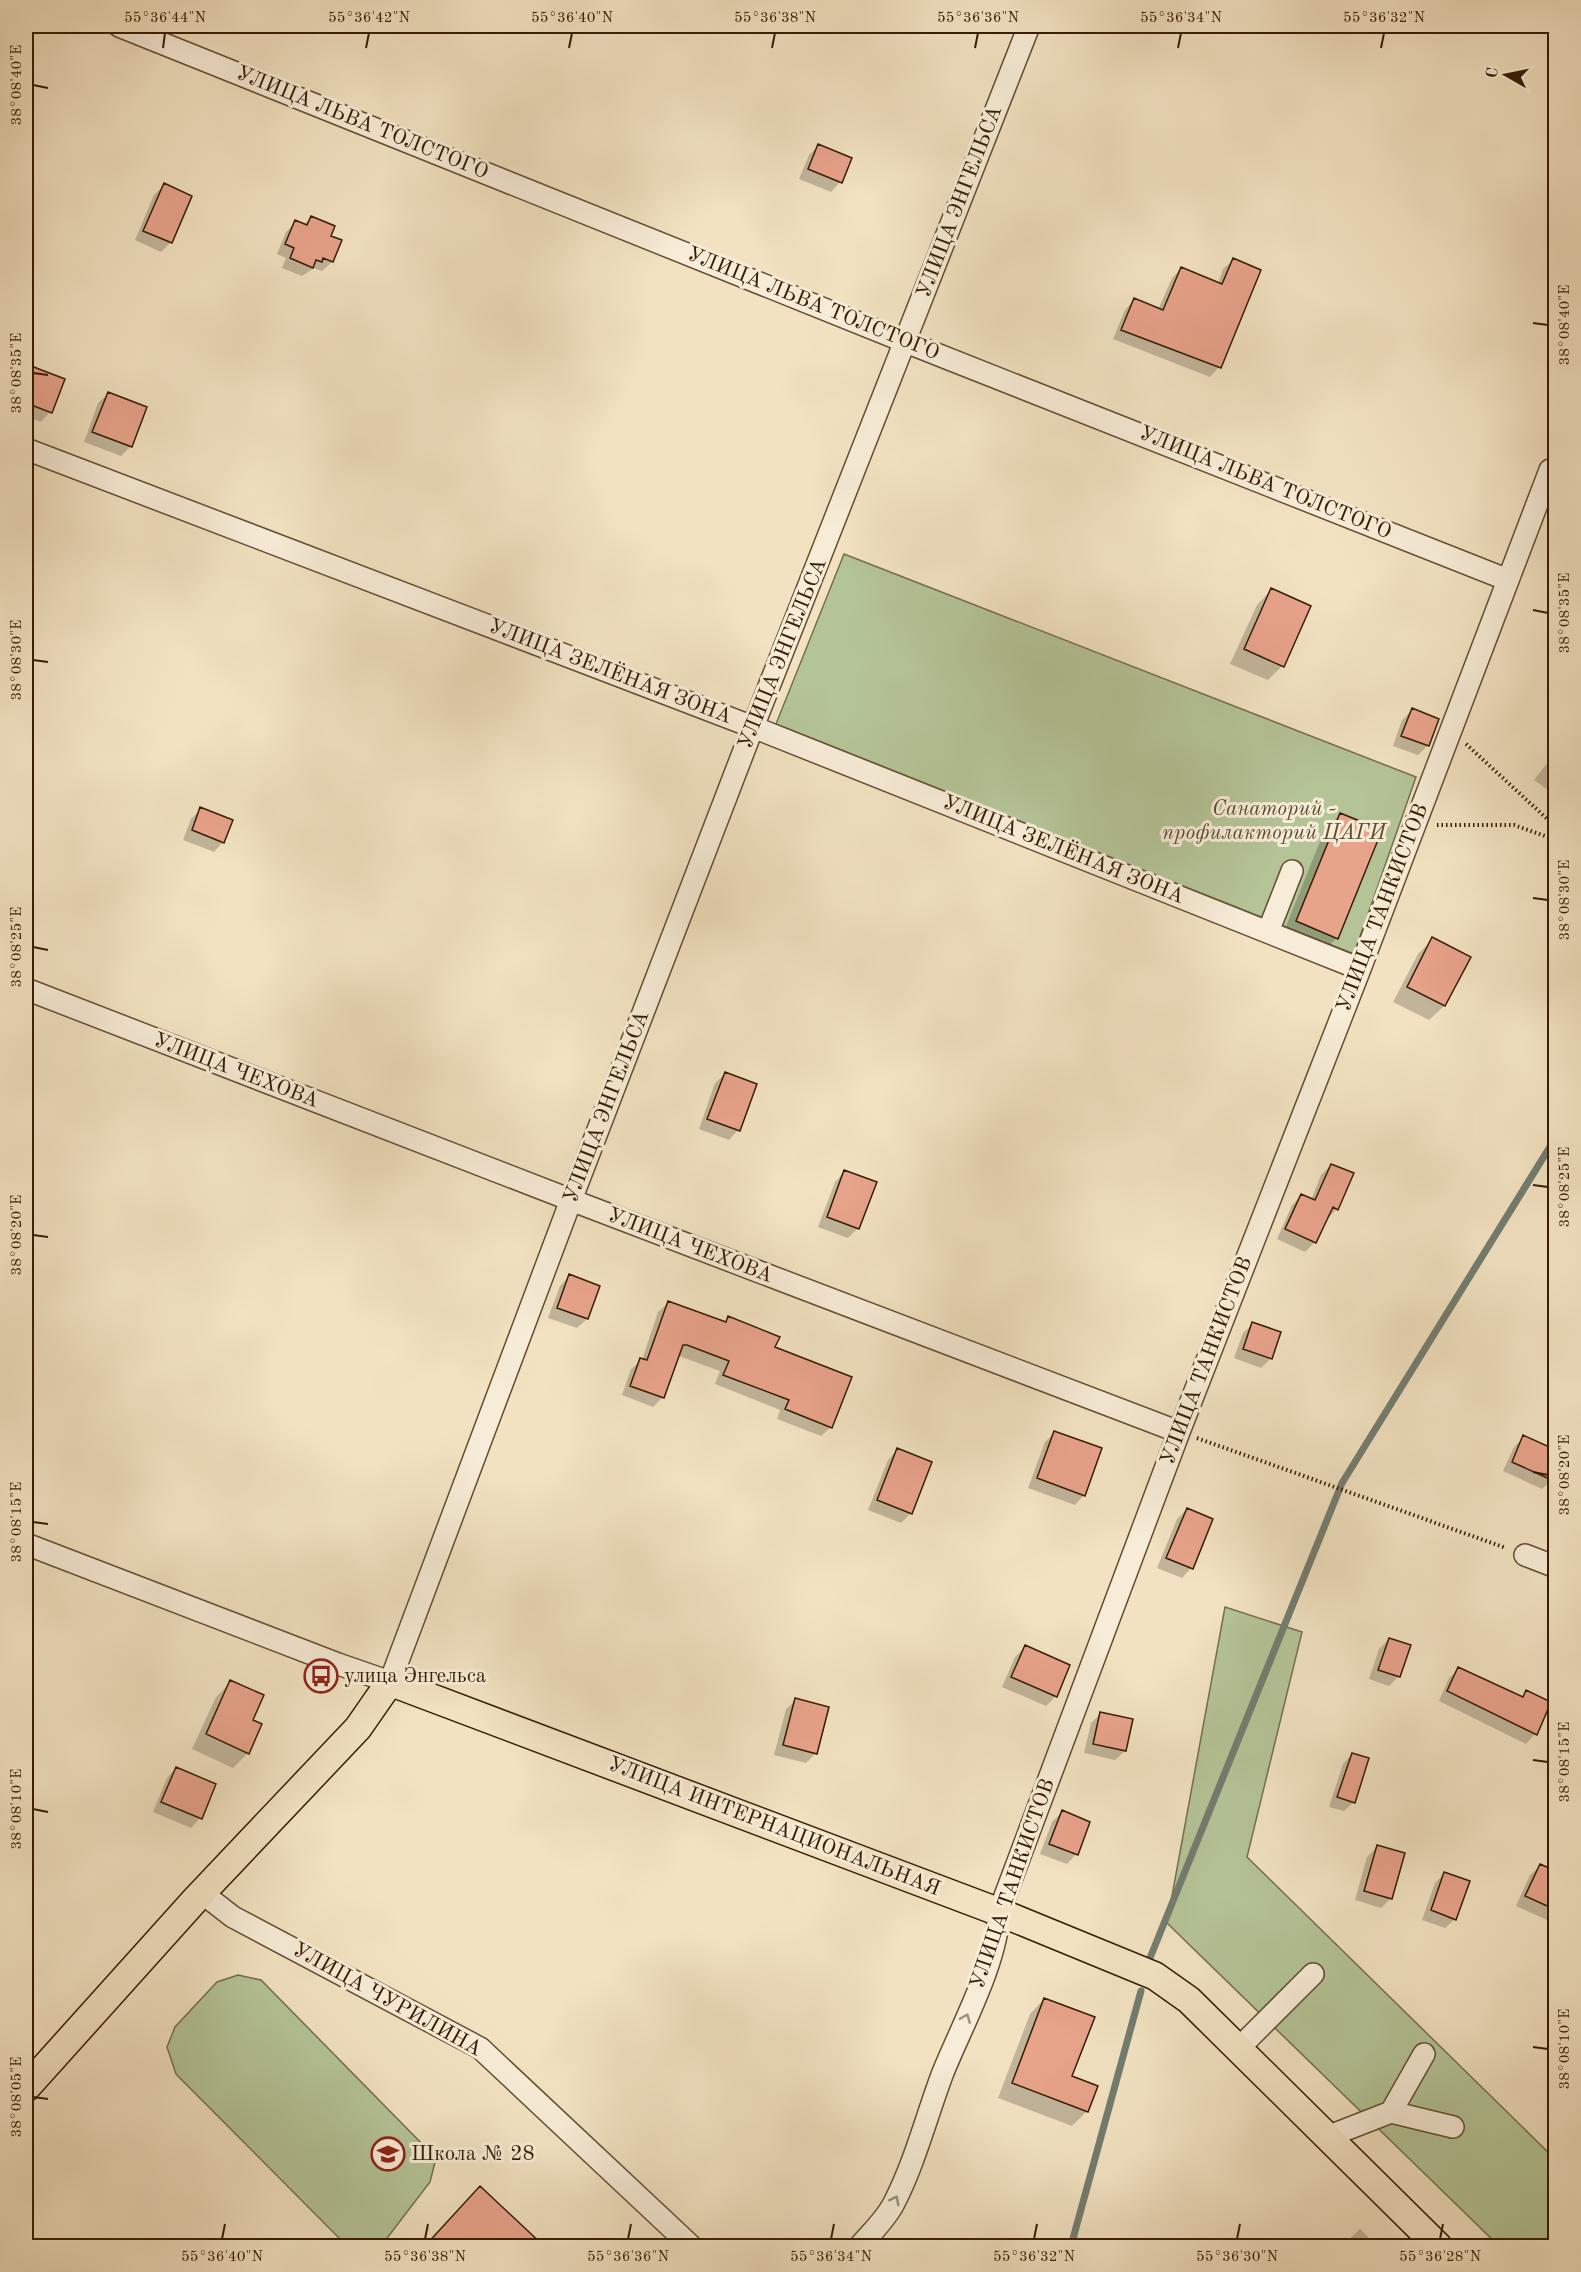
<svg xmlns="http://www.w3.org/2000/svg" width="1581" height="2272" font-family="'Old Standard TT',serif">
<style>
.green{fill:#b4c497;stroke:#74704c;stroke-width:1.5}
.shadow{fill:#0003}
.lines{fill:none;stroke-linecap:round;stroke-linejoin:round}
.stream{stroke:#737d70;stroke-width:7}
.building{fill:#e8a38b;stroke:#351c02;stroke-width:1.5}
.minor-casing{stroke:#644e32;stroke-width:24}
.major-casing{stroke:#351c02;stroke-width:30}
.path{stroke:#351c02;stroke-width:4;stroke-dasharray:1.5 3;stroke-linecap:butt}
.minor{stroke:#f7ecd7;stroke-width:21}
.major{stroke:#f2e2c1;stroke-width:27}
.oneway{stroke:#a08e77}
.ticks{fill:none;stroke:#351c02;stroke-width:2}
.labels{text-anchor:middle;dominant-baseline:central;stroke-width:6;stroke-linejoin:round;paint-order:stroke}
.street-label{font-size:21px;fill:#351c02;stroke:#f7ecd7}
.park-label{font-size:21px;font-style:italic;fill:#5b4e2f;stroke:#f7ecd7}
.poi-label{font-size:21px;fill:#351c02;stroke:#f7ecd7;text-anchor:start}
.neatline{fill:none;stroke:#351c02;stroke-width:2}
.ticks-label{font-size:15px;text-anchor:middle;fill:#351c02}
</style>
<rect width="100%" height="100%" fill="#f2e2c1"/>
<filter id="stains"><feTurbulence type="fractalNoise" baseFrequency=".00333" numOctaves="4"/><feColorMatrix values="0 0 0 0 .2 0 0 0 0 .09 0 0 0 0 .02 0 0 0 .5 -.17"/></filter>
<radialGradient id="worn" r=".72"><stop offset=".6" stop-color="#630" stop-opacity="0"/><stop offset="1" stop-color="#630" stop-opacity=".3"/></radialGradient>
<!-- green -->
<path class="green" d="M844,554L1416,777L1354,954L776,724Z
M1225,1607L1302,1632L1247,1857L1555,2159V2246H1499L1167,1923Z
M238,1975L261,1980L429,2151L435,2162L430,2182L381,2246H347L176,2074L167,2047L175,2027L217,1982Z"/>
<!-- shadow -->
<path class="shadow" d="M818,146L840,182L831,192L799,179L809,155Z
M164,185L171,242L161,252L135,240L154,195Z
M311,218L329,236L340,241L332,262L322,271L314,268L302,276L282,268L286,258L277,254L286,232L296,222L303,225Z
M1233,260L1219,367L1210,377L1113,339L1125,310L1134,300L1158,310L1172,278L1181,269L1218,284L1223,269Z
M28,366L50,412L41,422L26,416V369Z
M108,394L131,446L121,456L84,442L98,403Z
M1271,590L1282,666L1268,680L1230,664L1257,605Z
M1412,710L1428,745L1418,755L1393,746L1402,720Z
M1556,752V796L1534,780Z
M201,809L223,842L214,852L183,840L191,819Z
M1340,815L1337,938L1322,952L1282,936L1325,829Z
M1433,939L1469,957L1444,1006L1429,1020L1393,1002L1418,954Z
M725,1074L738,1130L729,1140L699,1129L715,1083Z
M1331,1165L1337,1209L1328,1218L1315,1242L1305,1252L1277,1239L1292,1205L1301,1196L1311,1200L1321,1175Z
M844,1172L858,1228L848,1238L818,1227L835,1182Z
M569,1276L598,1286L587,1319L577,1328L548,1318L560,1286Z
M668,1303L724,1323L728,1318L773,1348L831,1427L821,1436L777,1419L780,1410L715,1384L720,1371L679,1356L663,1397L653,1407L622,1395L631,1369L642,1360L658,1312Z
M1253,1324L1279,1333L1270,1359L1261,1368L1234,1358L1243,1333Z
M1054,1433L1084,1495L1075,1505L1028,1488L1045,1442Z
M1524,1437L1552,1480L1542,1489L1503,1471L1514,1447Z
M897,1450L911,1513L901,1523L868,1510L888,1460Z
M1187,1509L1191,1568L1182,1578L1157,1568L1177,1519Z
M1389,1639L1399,1676L1389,1686L1369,1679L1379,1649Z
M1025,1647L1056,1696L1046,1706L1002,1687L1015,1657Z
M1459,1669L1520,1698L1526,1692L1535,1734L1526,1744L1439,1701L1449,1678Z
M231,1682L251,1720L248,1753L233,1768L192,1749L216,1697Z
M796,1700L816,1753L806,1763L774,1755L786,1709Z
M1101,1713L1125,1751L1115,1760L1084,1753L1091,1723Z
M1352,1754L1354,1802L1344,1811L1329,1807L1343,1764Z
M176,1768L215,1784L200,1818L191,1828L153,1812L167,1778Z
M1062,1812L1089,1823L1076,1854L1067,1864L1040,1854L1052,1822Z
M1377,1847L1391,1898L1381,1908L1355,1900L1367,1857Z
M1540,1866L1556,1873V1911L1547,1920L1516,1906L1530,1875Z
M1445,1873L1455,1919L1445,1928L1422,1920L1435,1883Z
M1044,1999L1070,2077L1087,2111L1072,2126L998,2098L1030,2014Z
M1360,2229L1377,2246H1342Z"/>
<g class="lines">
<!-- stream -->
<path class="stream" d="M1150,1958L1342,1483L1556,1137
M1071,2246L1141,1991"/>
</g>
<!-- building -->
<path class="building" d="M818,144L852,158L842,183L808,169Z
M164,183L192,196L172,243L143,231Z
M311,216L335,226L331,236L342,240L333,262L323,258L322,262L316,260L313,268L290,258L294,248L285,244L295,220L307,225Z
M1233,258L1261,270L1221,368L1121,330L1134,298L1163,310L1181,267L1222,284Z
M26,364L65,379L52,413L26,403Z
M108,392L147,407L132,447L92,432Z
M1271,588L1311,606L1284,667L1244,649Z
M1412,708L1439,719L1429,746L1401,736Z
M200,807L233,820L224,843L192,830Z
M1340,813L1382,830L1338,939L1296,921Z
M1432,937L1471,957L1445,1006L1407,987Z
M725,1072L757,1084L740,1131L707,1119Z
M1331,1164L1354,1173L1338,1210L1333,1207L1316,1243L1285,1229L1301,1194L1315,1200Z
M844,1170L877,1182L859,1229L827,1217Z
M569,1274L600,1286L588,1319L557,1308Z
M668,1301L726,1322L728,1316L780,1337L775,1347L852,1377L832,1428L785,1409L789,1400L723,1375L729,1361L687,1345H683L664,1398L630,1386L640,1358L647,1360Z
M1252,1322L1281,1332L1272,1359L1243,1349Z
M1054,1431L1102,1448L1085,1496L1037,1478Z
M1523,1435L1556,1450V1482L1512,1462Z
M897,1448L932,1462L912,1514L877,1500Z
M1187,1508L1213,1519L1193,1569L1166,1558Z
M1389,1638L1411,1645L1400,1677L1378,1670Z
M1025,1645L1070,1665L1057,1697L1011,1677Z
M1458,1667L1523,1697L1526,1690L1551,1702L1537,1735L1447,1691Z
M230,1680L264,1695L253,1720L262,1724L249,1754L206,1734Z
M795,1698L829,1707L817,1754L783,1745Z
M1100,1712L1133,1719L1126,1751L1093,1744Z
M1352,1753L1369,1758L1355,1803L1337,1797Z
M176,1767L216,1784L202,1819L161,1802Z
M1062,1810L1090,1822L1078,1855L1049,1844Z
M1377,1845L1405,1853L1392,1899L1364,1891Z
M1540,1864L1556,1871V1910L1525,1896Z
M1444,1872L1470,1881L1456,1920L1431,1910Z
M1044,1998L1095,2017L1072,2076L1098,2086L1088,2112L1012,2083Z
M480,2186L545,2247H424Z"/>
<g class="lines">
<!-- minor casing -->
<g class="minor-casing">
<path id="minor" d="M119,26L906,342L1508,580
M26,449L753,727L1360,969
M1268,932L1292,871
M26,989L571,1200L1179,1432
M26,1544L338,1664L390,1682L571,1200L753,727L1029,26
M1525,1555L1556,1567
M202,1893L233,1917L480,2048L691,2246
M1238,2049L1313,1974
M1391,2112L1453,2127
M1327,2137L1391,2112L1424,2054
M860,2246C871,2233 886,2219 894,2203C915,2162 926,2118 942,2075C961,2027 997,1963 999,1912L1179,1432L1360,969L1550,470"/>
</g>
<!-- major casing -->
<g class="major-casing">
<path id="major" d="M26,2088L195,1900L358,1728L390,1682L999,1912L1155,1976L1189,2000L1438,2246"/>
</g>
<!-- path -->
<path class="path" d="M1466,744L1556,827
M1437,825H1514L1556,840
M1197,1438L1506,1548"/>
<!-- minor -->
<use href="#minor" class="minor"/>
<!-- major -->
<use href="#major" class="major"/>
</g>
<!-- one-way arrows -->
<defs><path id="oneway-chevron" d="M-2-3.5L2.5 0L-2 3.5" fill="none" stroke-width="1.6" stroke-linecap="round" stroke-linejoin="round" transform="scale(1.5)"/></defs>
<g class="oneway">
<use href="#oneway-chevron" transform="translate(966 2018) rotate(-68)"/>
<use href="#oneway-chevron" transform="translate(895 2200) rotate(-63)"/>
</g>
<!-- ticks -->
<path class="ticks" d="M163,48L165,33M366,48L369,33M569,48L572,33M772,48L775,33M975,48L978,33M1178,48L1181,33M1381,48L1384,33M33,85L48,88M1533,323L1548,325M33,373L48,375M1533,610L1548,613M33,660L48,662M1533,898L1548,900M33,947L48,950M1533,1185L1548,1187M33,1235L48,1237M1533,1472L1548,1475M33,1522L48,1524M1533,1760L1548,1762M33,1809L48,1812M1533,2047L1548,2049M33,2097L48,2099M222,2239L225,2224M425,2239L428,2224M628,2239L631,2224M831,2239L834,2224M1034,2239L1037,2224M1237,2239L1240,2224M1440,2239L1443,2224"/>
<!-- icons -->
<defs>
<g id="bus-ring" transform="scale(1.725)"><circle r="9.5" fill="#f7ecd7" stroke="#8f2418" stroke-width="1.5"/><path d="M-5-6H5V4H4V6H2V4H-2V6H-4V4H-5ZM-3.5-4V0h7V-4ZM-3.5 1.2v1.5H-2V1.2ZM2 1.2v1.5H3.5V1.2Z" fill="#8f2418"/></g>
<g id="school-ring" transform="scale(1.725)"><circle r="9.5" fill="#f7ecd7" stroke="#8f2418" stroke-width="1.5"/><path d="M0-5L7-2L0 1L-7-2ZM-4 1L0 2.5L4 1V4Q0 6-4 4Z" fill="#8f2418"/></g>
</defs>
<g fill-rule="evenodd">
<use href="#bus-ring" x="321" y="1676"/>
<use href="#school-ring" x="388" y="2154"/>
</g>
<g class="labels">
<!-- street labels -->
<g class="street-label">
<text transform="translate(362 123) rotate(22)">УЛИЦА ЛЬВА ТОЛСТОГО</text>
<text transform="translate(960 202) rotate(-69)">УЛИЦА ЭНГЕЛЬСА</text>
<text transform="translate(813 304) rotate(22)">УЛИЦА ЛЬВА ТОЛСТОГО</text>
<text transform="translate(1265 483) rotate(22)">УЛИЦА ЛЬВА ТОЛСТОГО</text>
<text transform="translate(783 654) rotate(-68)">УЛИЦА ЭНГЕЛЬСА</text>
<text transform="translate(610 672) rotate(21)">УЛИЦА ЗЕЛЁНАЯ ЗОНА</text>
<text transform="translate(1063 850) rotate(22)">УЛИЦА ЗЕЛЁНАЯ ЗОНА</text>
<text transform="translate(1383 908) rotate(-69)">УЛИЦА ТАНКИСТОВ</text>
<text transform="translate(236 1071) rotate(21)">УЛИЦА ЧЕХОВА</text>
<text transform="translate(607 1107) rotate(-69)">УЛИЦА ЭНГЕЛЬСА</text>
<text transform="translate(690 1246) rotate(21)">УЛИЦА ЧЕХОВА</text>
<text transform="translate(1207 1361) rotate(-69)">УЛИЦА ТАНКИСТОВ</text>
<text transform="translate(774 1827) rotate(21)">УЛИЦА ИНТЕРНАЦИОНАЛЬНАЯ</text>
<text transform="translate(1013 1884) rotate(-71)">УЛИЦА ТАНКИСТОВ</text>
<text transform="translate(387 2000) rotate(29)">УЛИЦА ЧУРИЛИНА</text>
</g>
<!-- park labels -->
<g class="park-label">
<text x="1274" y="809">Санаторий -<tspan x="1274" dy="24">профилакторий ЦАГИ</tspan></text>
</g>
<!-- poi labels -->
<g class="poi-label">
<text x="344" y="1676">улица Энгельса</text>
<text x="411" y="2154">Школа № 28</text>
</g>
</g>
<!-- margin -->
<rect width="1581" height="2272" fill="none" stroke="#f2e2c1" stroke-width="66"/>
<!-- north arrow -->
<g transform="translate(1506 75) rotate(279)" stroke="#f7ecd7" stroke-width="4.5" paint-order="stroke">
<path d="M0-4.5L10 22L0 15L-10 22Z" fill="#351c02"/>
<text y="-9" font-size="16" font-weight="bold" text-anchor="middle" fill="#351c02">С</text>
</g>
<rect x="33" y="33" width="1515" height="2206" class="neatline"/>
<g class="ticks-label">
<text x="165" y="22">55°36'44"N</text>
<text x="369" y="22">55°36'42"N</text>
<text x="572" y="22">55°36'40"N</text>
<text x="775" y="22">55°36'38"N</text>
<text x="978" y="22">55°36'36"N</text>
<text x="1181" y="22">55°36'34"N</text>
<text x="1384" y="22">55°36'32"N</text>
<text transform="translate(16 85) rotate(-90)" y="5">38°08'40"E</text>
<text transform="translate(1564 325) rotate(-90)" y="5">38°08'40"E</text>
<text transform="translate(16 373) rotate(-90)" y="5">38°08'35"E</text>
<text transform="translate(1564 613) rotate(-90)" y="5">38°08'35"E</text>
<text transform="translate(16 660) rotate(-90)" y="5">38°08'30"E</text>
<text transform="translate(1564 900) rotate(-90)" y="5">38°08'30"E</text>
<text transform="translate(16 947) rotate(-90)" y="5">38°08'25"E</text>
<text transform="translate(1564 1187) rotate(-90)" y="5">38°08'25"E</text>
<text transform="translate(16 1235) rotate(-90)" y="5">38°08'20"E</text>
<text transform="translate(1564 1475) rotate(-90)" y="5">38°08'20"E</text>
<text transform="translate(16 1522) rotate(-90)" y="5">38°08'15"E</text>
<text transform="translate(1564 1762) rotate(-90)" y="5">38°08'15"E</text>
<text transform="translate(16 1809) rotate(-90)" y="5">38°08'10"E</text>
<text transform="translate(1564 2049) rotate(-90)" y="5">38°08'10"E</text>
<text transform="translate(16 2097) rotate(-90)" y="5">38°08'05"E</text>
<text x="222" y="2261">55°36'40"N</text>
<text x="425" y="2261">55°36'38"N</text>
<text x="628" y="2261">55°36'36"N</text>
<text x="831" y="2261">55°36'34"N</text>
<text x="1034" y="2261">55°36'32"N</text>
<text x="1237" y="2261">55°36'30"N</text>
<text x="1440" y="2261">55°36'28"N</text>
</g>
<rect width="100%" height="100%" filter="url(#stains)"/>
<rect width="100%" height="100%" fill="url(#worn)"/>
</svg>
